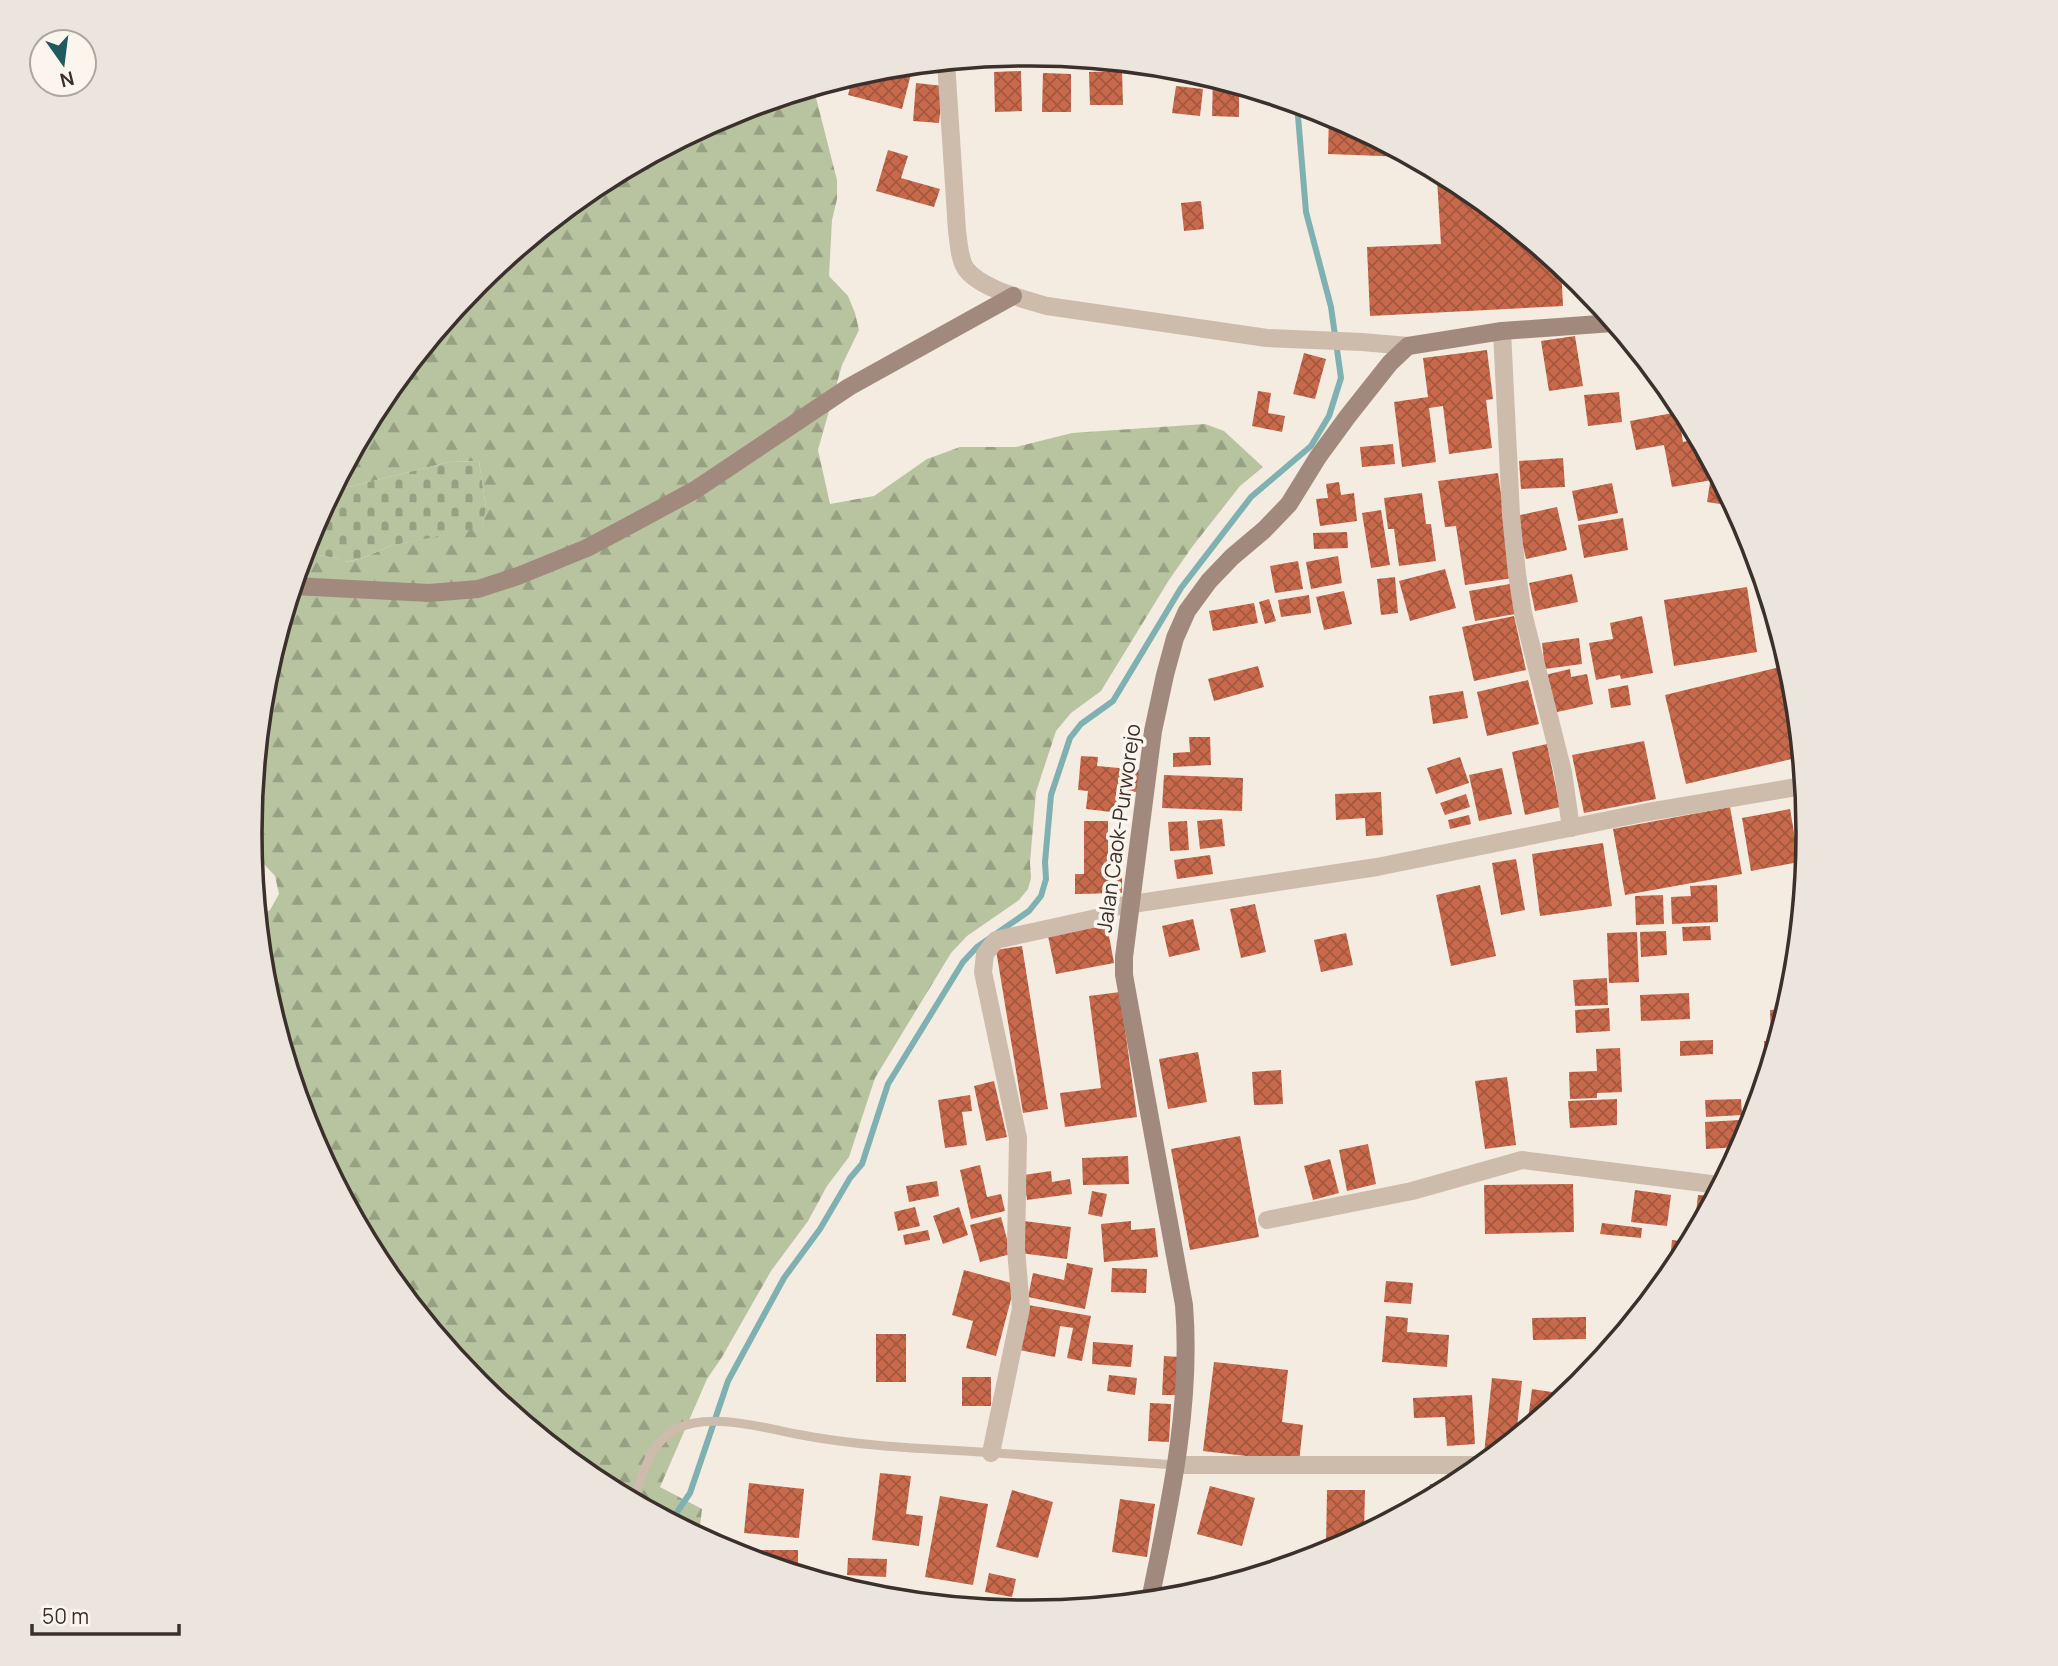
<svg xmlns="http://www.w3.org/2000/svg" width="2058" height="1666" font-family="Manrope,sans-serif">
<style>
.forest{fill:url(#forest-firs)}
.cemetery{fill:url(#cemetery-stones)}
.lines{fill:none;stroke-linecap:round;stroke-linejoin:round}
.stream{stroke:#7fb0b2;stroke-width:6}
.building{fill:url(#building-cross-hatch)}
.lane{stroke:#cdbbac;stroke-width:9}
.street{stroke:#cdbbac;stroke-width:18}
.secondary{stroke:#a18a7d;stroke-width:18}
.labels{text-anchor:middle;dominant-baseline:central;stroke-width:7;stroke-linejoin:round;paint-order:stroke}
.street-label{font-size:21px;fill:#3b302b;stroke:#fbf5ee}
.rim{fill:none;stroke:#3b302b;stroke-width:3.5}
</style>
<defs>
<pattern id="forest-firs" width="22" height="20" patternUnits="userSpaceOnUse" patternTransform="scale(1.75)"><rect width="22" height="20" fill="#b8c4a0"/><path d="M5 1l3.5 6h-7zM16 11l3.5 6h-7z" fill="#97a083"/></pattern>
<pattern id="cemetery-stones" width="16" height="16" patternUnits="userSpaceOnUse" patternTransform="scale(1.75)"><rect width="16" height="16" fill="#b8c4a0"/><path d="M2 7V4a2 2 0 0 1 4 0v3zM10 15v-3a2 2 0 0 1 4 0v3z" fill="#97a083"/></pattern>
<pattern id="building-cross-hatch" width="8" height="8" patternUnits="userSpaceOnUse" patternTransform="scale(1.75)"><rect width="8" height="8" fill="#c8694b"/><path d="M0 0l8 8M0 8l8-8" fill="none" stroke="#a4573f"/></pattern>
</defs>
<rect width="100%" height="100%" fill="#f4ebe1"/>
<!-- forest -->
<path class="forest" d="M806,91L815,94L837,180V199L832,220L829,276L848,296L855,313L859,330L842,365L818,450L830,504L874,496L927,459L960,447H1016L1072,433L1205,424L1224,431L1263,467L1240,486L1192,547L1169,580L1101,691L1071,713L1056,731L1036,792L1030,862L1031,878L1028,889L1019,900L967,936L951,953L875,1078L849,1157L827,1186L808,1221L771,1271L722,1357L707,1379L660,1487L702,1509L699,1535L596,1480L478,1383L381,1265L309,1131L265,985L258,917L270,910L279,894L275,876L252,851L250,833L265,681L304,553L337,558L346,562L363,558L390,546L482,526L486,508L479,461L449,462L333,491L382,400L479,282L597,185L731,113Z"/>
<!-- cemetery -->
<path class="cemetery" d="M479,461L486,508L482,527L390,546L363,558L345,562L337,558L304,553L310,535L333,491L449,462Z"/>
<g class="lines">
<!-- stream -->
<path class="stream" d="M671,1521L690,1493L728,1381L784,1278L820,1229L850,1178L862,1164L888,1084L963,962L977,947L1029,911L1041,896L1046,879L1045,862L1051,795L1070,738L1081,724L1113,701L1181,588L1251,497L1311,446L1329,416L1341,378L1331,307L1306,212L1297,104"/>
</g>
<!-- building -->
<path class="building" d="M913,66L902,109L848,95L853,77L877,69Z
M1021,71L1022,111L995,112L994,72Z
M1122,71L1123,105H1090L1089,72Z
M1043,73L1071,74V112H1042Z
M1213,79L1239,87V117L1212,116Z
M916,83L943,86L939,123L913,121Z
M1176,86L1203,89L1200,116L1172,113Z
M1329,114L1408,157L1328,154Z
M888,150L908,156L901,178L940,189L934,207L876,191Z
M1437,179H1449L1462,186L1561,267L1563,306L1370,316L1367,247L1441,244Z
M1201,201L1204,229L1184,231L1181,203Z
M1575,336L1583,386L1549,391L1541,341Z
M1487,350L1493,399L1486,400L1492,448L1449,454L1443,406L1429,408L1436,462L1402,467L1394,402L1428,397L1423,358Z
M1304,353L1326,359L1315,399L1293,394Z
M1258,391L1271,393L1268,413L1285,416L1282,432L1252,426Z
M1619,392L1622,422L1588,426L1584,395Z
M1678,412L1683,442L1697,439L1718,479L1672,487L1664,445L1636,450L1630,421Z
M1393,444L1395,464L1362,467L1360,447Z
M1563,458L1565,487L1521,489L1519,461Z
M1498,473L1513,578L1465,585L1456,526L1445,527L1438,481Z
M1339,482L1341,495L1354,493L1357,521L1320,526L1316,499L1328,498L1326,484Z
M1612,483L1618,513L1578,521L1572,491Z
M1710,483L1722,485L1733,506L1707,502Z
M1422,493L1426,524H1431L1436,561L1399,566L1394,529H1388L1384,498Z
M1557,507L1567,550L1526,559L1516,516Z
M1381,510L1390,565L1371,568L1362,513Z
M1623,518L1628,550L1584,558L1578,525Z
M1347,532L1348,548L1314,549L1313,533Z
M1338,556L1342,583L1311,589L1306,562Z
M1298,561L1303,589L1275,593L1270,566Z
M1445,569L1456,608L1410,621L1399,581Z
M1572,574L1578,602L1535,611L1529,583Z
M1395,577L1398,613L1381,615L1377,579Z
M1510,584L1515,614L1475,621L1469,591Z
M1747,587L1757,652L1674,666L1664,600Z
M1344,591L1352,624L1324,630L1316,597Z
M1309,595L1311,613L1281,617L1278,600Z
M1269,599L1276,621L1265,624L1259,602Z
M1254,603L1258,623L1213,631L1209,611Z
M1514,616L1526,670L1474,681L1462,627Z
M1642,616L1653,673L1621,679L1620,675L1596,680L1589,643L1613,639L1610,623Z
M1579,638L1582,664L1545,669L1542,643Z
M1788,665L1793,681L1800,757L1686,784L1665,695Z
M1258,666L1264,687L1214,701L1208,679Z
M1570,669L1571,677L1587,674L1593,704L1553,713L1545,675Z
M1528,680L1539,724L1487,736L1477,692Z
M1628,685L1631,705L1611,708L1608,689Z
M1463,691L1468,718L1433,724L1429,696Z
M1189,737H1210L1211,765L1173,767V753L1190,752Z
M1644,741L1656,799L1584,813L1572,755Z
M1547,744L1560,807L1525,815L1512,752Z
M1081,756L1098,757L1097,766L1141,770L1138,792L1123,791L1120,813L1086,809L1088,791L1078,790Z
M1460,757L1469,783L1436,794L1427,768Z
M1502,768L1512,814L1479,821L1469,775Z
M1164,775L1243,778L1242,811L1162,808Z
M1381,792L1383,835L1366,836L1365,818L1336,820L1335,794Z
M1466,794L1470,807L1445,815L1440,803Z
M1730,807L1742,874L1625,895L1613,829Z
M1790,809L1799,862L1751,871L1742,818Z
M1469,815L1471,824L1450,829L1448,820Z
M1222,819L1225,846L1200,849L1197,821Z
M1084,821H1108V878H1122V893L1075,894V874H1084Z
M1187,821L1189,850L1170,851L1168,822Z
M1603,843L1612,906L1540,916L1532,854Z
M1210,855L1213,874L1177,879L1174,860Z
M1516,859L1525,910L1501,915L1492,863Z
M1480,885L1496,956L1451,966L1436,895Z
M1717,885L1718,922L1672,924L1671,897L1691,896L1690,886Z
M1663,895L1664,924L1636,925L1635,896Z
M1255,904L1266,952L1241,958L1230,909Z
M1193,919L1200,950L1169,957L1162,926Z
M1107,925L1114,963L1056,974L1048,936Z
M1710,926L1711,940L1683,941L1682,927Z
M1666,931L1667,955L1641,957L1640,932Z
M1637,932L1639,982L1609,983L1607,933Z
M1346,933L1353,965L1321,972L1314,940Z
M1022,946L1048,1109L1023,1113L996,950Z
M1607,978L1608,1005L1575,1006L1573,980Z
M1120,992L1137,1117L1065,1127L1060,1093L1101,1088L1089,996Z
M1689,993L1690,1019L1641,1021L1640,995Z
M1609,1008L1610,1031L1576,1033L1575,1010Z
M1785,1009L1777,1038H1771L1770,1010Z
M1713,1040V1054L1680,1056V1041Z
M1764,1041H1776L1770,1061H1765Z
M1620,1048L1622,1092L1597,1093V1098L1570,1099L1569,1072L1597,1071L1596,1049Z
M1198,1052L1207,1102L1168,1109L1159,1059Z
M1281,1070L1283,1104L1254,1105L1252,1072Z
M1507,1077L1516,1145L1485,1149L1475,1081Z
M994,1081L1007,1137L986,1141L974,1086Z
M970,1095L972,1111L962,1112L967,1145L945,1148L938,1100Z
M1617,1099V1125L1570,1128L1568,1101Z
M1741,1099L1742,1115L1706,1117L1705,1100Z
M1740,1120V1147L1706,1149L1705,1122Z
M1240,1136L1259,1237L1190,1250L1171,1149Z
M1368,1144L1376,1184L1347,1191L1339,1150Z
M1128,1156L1129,1184L1083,1185L1082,1158Z
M1330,1159L1339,1193L1313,1200L1304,1166Z
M980,1165L987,1197L1001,1194L1005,1211L971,1219L960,1170Z
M1051,1171L1052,1182L1070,1179L1072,1194L1027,1200L1024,1175Z
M937,1181L939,1196L909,1202L906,1186Z
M1573,1184L1574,1232L1485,1234L1484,1185Z
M1635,1190L1671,1195L1667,1226L1631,1222Z
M1092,1191L1107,1194L1102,1217L1088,1214Z
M1698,1195L1713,1196L1699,1223L1695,1222Z
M915,1207L920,1226L898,1231L894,1212Z
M959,1207L968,1235L943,1244L933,1216Z
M1001,1217L1011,1254L980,1262L970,1225Z
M1024,1221L1071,1227L1067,1259L1020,1253Z
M1131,1221V1230L1155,1228L1158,1257L1104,1262L1101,1224Z
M1602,1223L1642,1228L1641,1238L1600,1234Z
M928,1230L930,1240L905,1245L903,1235Z
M1672,1240L1689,1242L1679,1262L1670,1261Z
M1067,1263L1093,1268L1085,1309L1028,1297L1033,1273L1064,1280Z
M1112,1268L1147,1269L1146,1293L1111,1292Z
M964,1270L1015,1284L996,1356L966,1348L973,1321L952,1315Z
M1386,1281L1413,1283L1411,1304L1384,1302Z
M1028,1305L1091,1316L1082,1361L1067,1358L1073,1328L1060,1326L1055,1357L1019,1350Z
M1386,1316L1408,1318L1407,1332L1449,1335L1447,1367L1382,1362Z
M1586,1317V1339L1533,1340L1532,1318Z
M876,1334H906V1382H876Z
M1093,1342L1133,1345L1131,1367L1092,1364Z
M1164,1356L1179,1357L1177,1395H1162Z
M1214,1362L1288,1370L1282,1422L1303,1425L1299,1462L1203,1451Z
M1109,1375L1137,1378L1135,1395L1107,1391Z
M962,1377H991V1406H962Z
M1492,1378L1522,1381L1516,1436L1493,1455L1484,1454Z
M1532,1389L1558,1393L1557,1402L1527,1427Z
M1472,1395L1475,1444L1447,1446L1445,1417L1414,1418L1413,1398Z
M1150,1403L1171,1404L1169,1442L1148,1441Z
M880,1473L911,1476L906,1514L923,1516L919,1546L872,1540Z
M749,1483L804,1489L799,1538L744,1533Z
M1430,1484L1452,1486L1429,1498Z
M1210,1486L1255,1498L1242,1546L1197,1534Z
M1012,1490L1053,1502L1038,1558L996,1547Z
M1327,1490H1365L1364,1533L1334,1548H1326Z
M940,1496L988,1504L973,1585L925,1577Z
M1120,1499L1155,1504L1147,1557L1112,1552Z
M751,1550H798V1573L751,1559Z
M848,1558L887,1559L886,1577L847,1575Z
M989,1573L1016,1579L1012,1597L985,1592Z
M889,1586V1598L848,1588V1587Z"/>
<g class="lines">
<!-- lane -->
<path class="lane" d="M633,1500C643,1475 650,1442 676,1429C709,1412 761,1427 796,1434C852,1445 908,1448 965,1451C1035,1456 1106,1460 1177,1465"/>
<!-- street -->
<path class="street" d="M946,62L957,231C959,243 959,259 966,269C981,289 1024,299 1047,306L1267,338L1362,342L1408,346
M1502,331L1511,515L1517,574L1523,613L1563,772L1571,828
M1267,1220L1412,1191L1522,1160L1719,1185
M991,1453L1021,1308L1016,1249L1018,1138L983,972L985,954L996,940L1101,917L1113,907L1377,867L1648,812L1803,786
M1177,1465H1481"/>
<!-- secondary -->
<path class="secondary" d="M294,586L429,593L478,589L518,576L587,548L695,490L849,387L1013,296
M1150,1600C1170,1503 1192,1405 1184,1305L1124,975V957L1153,731L1165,675L1175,638L1187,611L1209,581L1232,557L1264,530L1289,504L1318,457L1348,416L1390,363L1408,346L1502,331L1613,323"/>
</g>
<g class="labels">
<!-- street labels -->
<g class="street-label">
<text transform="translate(1118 828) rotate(-82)">Jalan Caok-Purworejo</text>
</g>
</g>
<!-- crop -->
<path d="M0 0H2058V1666H0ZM1028 66H1030A766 766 0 0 1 1796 832V834A766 766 0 0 1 1030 1600H1028A766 766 0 0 1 262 834V832A766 766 0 0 1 1028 66Z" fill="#ece5de" fill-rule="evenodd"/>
<path class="rim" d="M1028 66H1030A766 766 0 0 1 1796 832V834A766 766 0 0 1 1030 1600H1028A766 766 0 0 1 262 834V832A766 766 0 0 1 1028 66Z"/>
<!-- north arrow -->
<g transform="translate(63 63) rotate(166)"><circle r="33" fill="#fbf5ee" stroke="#aea6a0" stroke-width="2"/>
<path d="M0-5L12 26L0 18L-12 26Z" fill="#1f5a5e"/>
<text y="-10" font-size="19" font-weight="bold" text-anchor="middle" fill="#3b302b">N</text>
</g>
<!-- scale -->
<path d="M32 1624v10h147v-10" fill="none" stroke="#3b302b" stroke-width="3.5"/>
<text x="42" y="1624" font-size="21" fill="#3b302b" stroke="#fbf5ee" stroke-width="5" paint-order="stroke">50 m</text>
</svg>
